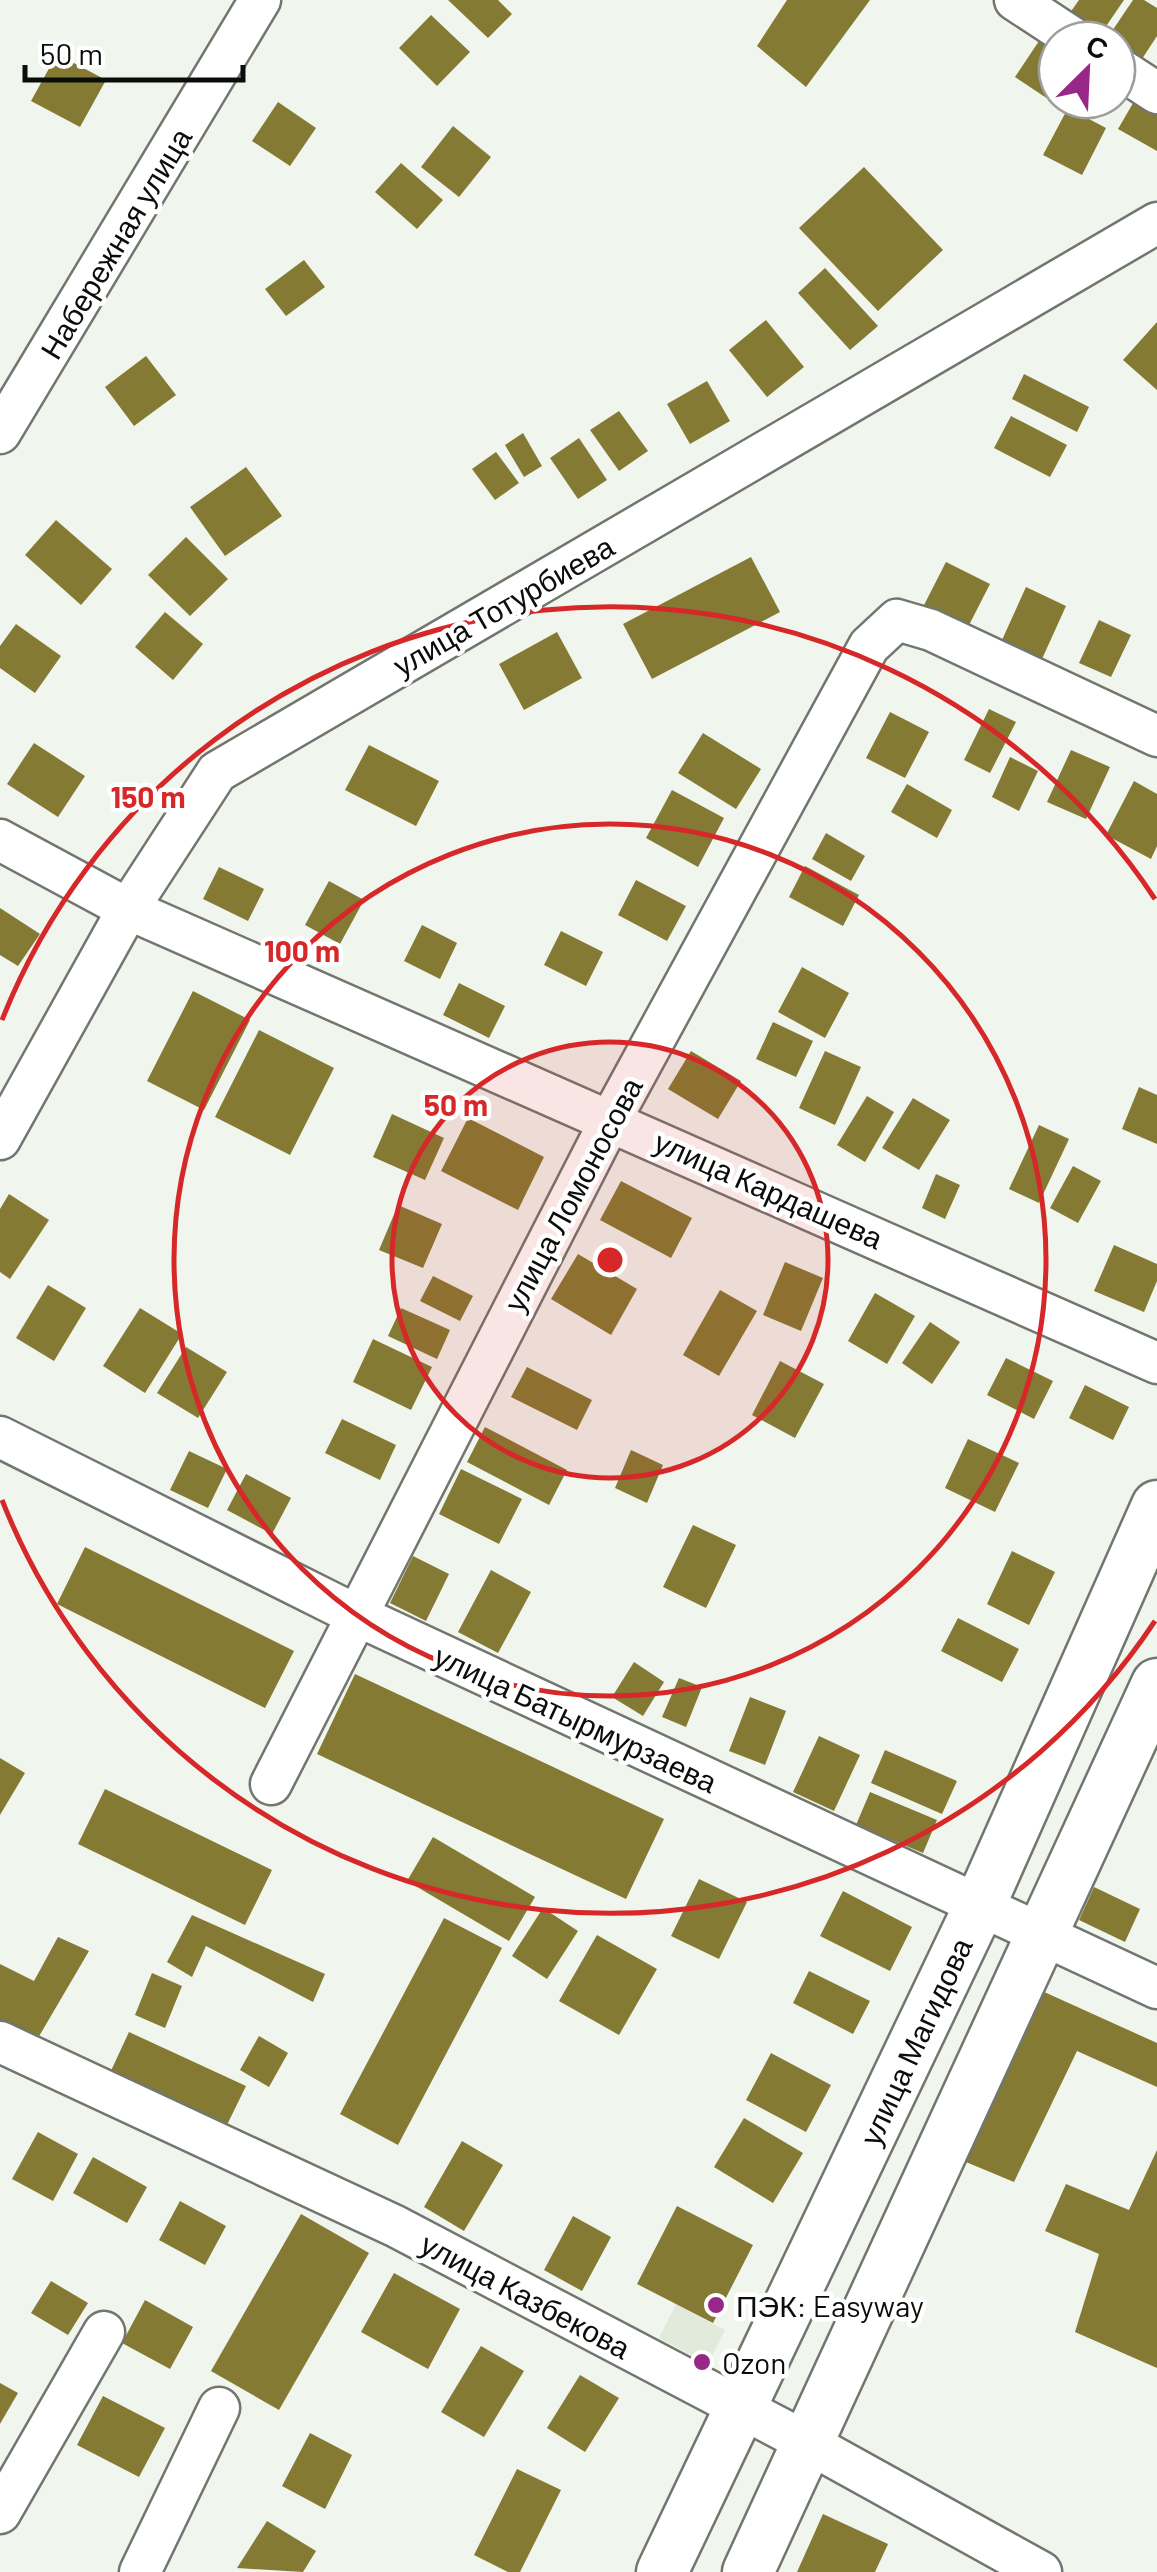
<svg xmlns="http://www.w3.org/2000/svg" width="1157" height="2572" font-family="Barlow,sans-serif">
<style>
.built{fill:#e2eadc}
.building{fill:#847a33}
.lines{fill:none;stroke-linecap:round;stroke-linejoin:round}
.minor-casing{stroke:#72766f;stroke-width:45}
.major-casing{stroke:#72766f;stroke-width:55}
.minor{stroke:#fff;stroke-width:40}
.major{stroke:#fff;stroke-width:50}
.ring{fill:none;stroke:#d62828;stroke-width:5}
.poi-dot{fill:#972887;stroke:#fff;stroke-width:4}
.labels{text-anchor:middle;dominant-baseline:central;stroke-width:9;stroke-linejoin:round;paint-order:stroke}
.street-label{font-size:30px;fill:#0b0d0a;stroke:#fff}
.poi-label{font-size:30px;fill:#0b0d0a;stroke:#fff;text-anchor:start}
.centre{fill:#d62828;stroke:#fff;stroke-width:5}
.ring-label{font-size:30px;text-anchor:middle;font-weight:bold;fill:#d62828;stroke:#fff;stroke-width:9;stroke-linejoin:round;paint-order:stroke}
</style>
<rect width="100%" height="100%" fill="#f0f5ed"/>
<!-- built -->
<path class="built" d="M676,2304L725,2330L708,2364L659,2338Z"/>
<!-- building -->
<path class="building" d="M448,0H498L512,14L488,38Z
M787,0H870L806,87L757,46Z
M1079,0H1124L1098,38L1067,17Z
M1133,0H1144L1157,8V36L1140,62L1117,47V40H1106Z
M431,15L470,52L437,86L399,48Z
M1039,41L1057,53V105L1015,77Z
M57,54L106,80L80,127L31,101Z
M1136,98L1157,110V151L1118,129Z
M278,102L316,128L290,166L252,141Z
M1068,108L1106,128L1082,175L1043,155Z
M453,126L491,157L459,197L421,167Z
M401,163L443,200L417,229L375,192Z
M864,167L943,250L878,311L799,228Z
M304,260L325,287L286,316L265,289Z
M825,268L878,326L850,350L798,293Z
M766,320L804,367L767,397L729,350Z
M1157,322V390L1123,360Z
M146,356L176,395L134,426L105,387Z
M1024,374L1089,407L1077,432L1012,399Z
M707,381L730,421L690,444L667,404Z
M619,411L648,451L619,471L590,430Z
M1011,416L1067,445L1050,477L994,448Z
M523,433L542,466L524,477L505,445Z
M579,438L607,480L578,499L550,458Z
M496,452L519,483L495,500L472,469Z
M246,467L282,516L225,556L190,507Z
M56,520L112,569L81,605L25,555Z
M186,537L228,579L190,616L148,575Z
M751,557L780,612L652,679L623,624Z
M946,562L990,584L967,629L923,607Z
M1026,587L1066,606L1042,659L1002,640Z
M165,612L203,644L173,680L135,647Z
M1099,620L1131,635L1111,677L1079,663Z
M16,624L61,656L35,693L0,668V646Z
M557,632L582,678L524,710L499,664Z
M989,709L1016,722L990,773L964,760Z
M890,712L929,732L905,778L866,758Z
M703,733L761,769L736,809L678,773Z
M34,743L85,776L58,817L7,784Z
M369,745L439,781L416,826L345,790Z
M1071,750L1110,767L1086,819L1047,802Z
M1010,757L1038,771L1019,811L992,797Z
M1134,781L1157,794V846L1151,859L1106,835Z
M907,784L952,810L937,838L891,812Z
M672,790L724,818L698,867L646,838Z
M826,833L865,856L851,881L812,859Z
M805,866L859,895L843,926L789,897Z
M219,867L264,889L248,921L203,899Z
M636,880L686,906L667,941L618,915Z
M329,881L364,900L340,944L305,925Z
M0,908L40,934L18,966L0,955Z
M422,925L457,943L440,979L404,961Z
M561,931L603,952L586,986L544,965Z
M802,967L849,993L825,1038L778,1012Z
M459,983L505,1006L489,1038L443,1015Z
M193,991L250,1020L204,1110L147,1081Z
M773,1022L813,1041L796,1077L756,1059Z
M259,1030L334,1068L290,1155L215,1117Z
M691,1051L741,1081L718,1119L668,1089Z
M825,1051L861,1067L835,1125L799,1108Z
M1139,1087L1157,1095V1144L1122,1129Z
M867,1096L894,1112L865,1162L837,1145Z
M913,1098L950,1120L919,1170L882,1148Z
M392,1114L444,1138L425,1180L373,1157Z
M468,1118L544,1157L518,1210L441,1171Z
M1039,1125L1069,1139L1039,1203L1009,1189Z
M1073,1166L1101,1181L1078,1223L1050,1208Z
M936,1174L960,1185L945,1219L922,1208Z
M621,1181L692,1218L671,1258L600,1220Z
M9,1194L49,1220L10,1279L0,1272V1209Z
M398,1205L442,1224L423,1268L379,1250Z
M1114,1245L1157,1264V1281L1144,1312L1094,1291Z
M578,1254L637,1289L611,1335L551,1299Z
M785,1262L823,1278L801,1331L763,1315Z
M433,1276L473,1296L460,1321L420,1301Z
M48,1285L86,1308L54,1361L16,1338Z
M720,1290L757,1311L719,1376L683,1355Z
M875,1293L915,1316L887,1364L848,1341Z
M140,1308L182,1334L145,1393L103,1366Z
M401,1308L450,1330L437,1359L388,1336Z
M930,1322L960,1342L932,1384L902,1363Z
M373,1339L432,1367L411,1410L353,1382Z
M186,1347L227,1372L198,1418L157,1393Z
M1006,1358L1053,1381L1034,1419L987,1395Z
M780,1361L824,1384L795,1438L752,1415Z
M527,1367L592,1400L577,1430L511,1397Z
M1085,1385L1129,1407L1113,1440L1069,1418Z
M342,1419L396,1445L380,1480L325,1453Z
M485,1427L567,1470L549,1505L467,1462Z
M968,1439L1019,1463L995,1512L945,1488Z
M631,1450L663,1465L647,1503L615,1488Z
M189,1451L227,1469L208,1508L170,1490Z
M461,1469L522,1499L499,1544L439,1514Z
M246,1474L291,1498L272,1534L227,1510Z
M693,1525L736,1545L706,1608L663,1587Z
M85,1547L294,1651L265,1708L57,1604Z
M1012,1551L1055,1572L1029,1625L987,1604Z
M413,1556L449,1574L426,1621L390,1603Z
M491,1570L531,1592L498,1653L458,1632Z
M958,1618L1019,1649L1002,1682L941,1651Z
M634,1662L664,1682L643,1716L612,1697Z
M355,1674L664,1819L626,1899L317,1754Z
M679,1678L702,1687L686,1727L662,1717Z
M750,1697L786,1711L765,1765L729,1751Z
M819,1736L860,1755L834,1811L793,1792Z
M885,1750L957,1781L942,1814L871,1783Z
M0,1758L25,1773L0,1815Z
M105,1789L272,1870L245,1925L78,1844Z
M870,1792L937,1820L923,1853L856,1825Z
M433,1837L535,1897L509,1941L407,1881Z
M699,1879L747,1902L719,1959L671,1936Z
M1094,1887L1140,1909L1125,1942L1079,1920Z
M843,1891L912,1927L890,1971L820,1936Z
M543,1908L578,1931L547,1979L512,1956Z
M192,1915L325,1974L313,2002L206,1946L192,1977L167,1962Z
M444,1918L502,1948L398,2145L340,2114Z
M597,1935L657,1969L619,2035L559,2001Z
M58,1937L89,1951L38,2038L0,2020V1964L34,1981Z
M809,1971L870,2001L853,2034L793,2003Z
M152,1973L182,1986L165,2028L135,2015Z
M1042,1991L1157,2043V2087L1077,2051L1014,2182L966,2162Z
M129,2032L246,2086L225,2129L109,2075Z
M259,2036L288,2053L269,2087L240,2070Z
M771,2053L831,2085L806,2132L746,2100Z
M744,2118L803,2153L773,2203L714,2167Z
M38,2132L78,2154L53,2201L12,2179Z
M462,2141L503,2165L464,2231L424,2207Z
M1157,2150V2368L1075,2332L1099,2254L1045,2231L1066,2184L1129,2210Z
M93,2157L147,2187L127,2223L73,2193Z
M180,2201L226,2226L205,2265L159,2240Z
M677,2206L753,2245L713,2323L637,2284Z
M301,2214L369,2253L279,2410L211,2371Z
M573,2216L611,2237L582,2291L544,2270Z
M394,2273L460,2309L428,2369L361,2332Z
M51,2281L88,2303L68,2335L31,2313Z
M145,2300L193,2327L170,2369L122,2343Z
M481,2346L524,2371L484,2437L441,2412Z
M580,2375L619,2398L585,2452L547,2428Z
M0,2383L18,2393L0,2424Z
M103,2396L165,2428L139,2477L77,2445Z
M310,2433L352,2455L325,2509L282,2486Z
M517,2469L561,2490L520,2572H508L474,2555Z
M823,2514L888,2544L875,2572H797Z
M267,2521L316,2551L303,2572L237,2568Z"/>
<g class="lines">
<!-- minor casing -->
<g class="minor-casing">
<path id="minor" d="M1015,0L1076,40
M1117,67L1157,93
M0,433L260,0
M0,840L128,909L1157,1363
M0,1139L128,909L217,772L1157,223
M0,1437L354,1614L1157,1988
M271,1784L611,1119L869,646L897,620L931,630L1157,736
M0,2042L395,2226L808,2443L1041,2572
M0,2513L104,2332
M140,2572L219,2408"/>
</g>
<!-- major casing -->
<g class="major-casing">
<path id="major" d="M662,2572L979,1907L1157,1506
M748,2572L1157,1684"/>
</g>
<!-- minor -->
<use href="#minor" class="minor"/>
<!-- major -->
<use href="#major" class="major"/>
</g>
<!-- distance rings -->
<circle cx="610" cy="1260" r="218" fill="#d62828" fill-opacity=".12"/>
<g class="ring">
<circle cx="610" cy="1260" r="218"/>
<circle cx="610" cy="1260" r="436"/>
<path d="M1155 1621A654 654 0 0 1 2 1500M2 1020A654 654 0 0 1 1155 899"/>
</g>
<!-- markers -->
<g class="poi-dot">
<circle cx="716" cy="2305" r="10"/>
<circle cx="702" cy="2362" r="10"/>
</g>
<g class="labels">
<!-- street labels -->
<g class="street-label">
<text transform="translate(115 243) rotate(-59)">Набережная улица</text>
<text transform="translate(503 605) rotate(-30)">улица Тотурбиева</text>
<text transform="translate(769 1189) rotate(24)">улица Кардашева</text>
<text transform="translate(572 1194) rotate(-62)">улица Ломоносова</text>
<text transform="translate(576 1718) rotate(25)">улица Батырмурзаева</text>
<text transform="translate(915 2041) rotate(-65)">улица Магидова</text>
<text transform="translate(526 2295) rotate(28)">улица Казбекова</text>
</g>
<!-- poi labels -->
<g class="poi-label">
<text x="736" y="2305">ПЭК: Easyway</text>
<text x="722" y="2362">Ozon</text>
</g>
</g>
<circle cx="610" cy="1260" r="15" class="centre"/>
<g class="ring-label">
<text x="148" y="808">150 m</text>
<text x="302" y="962">100 m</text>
<text x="456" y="1116">50 m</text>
</g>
<!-- north arrow -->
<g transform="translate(1087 70) rotate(24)"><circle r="48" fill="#ffffff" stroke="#9d9e9d" stroke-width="2.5"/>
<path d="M0-8L18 38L0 25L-18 38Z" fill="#972887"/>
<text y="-15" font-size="28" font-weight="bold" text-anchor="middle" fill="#0b0d0a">С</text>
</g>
<!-- scale -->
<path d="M25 65v15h218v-15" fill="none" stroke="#0b0d0a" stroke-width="5"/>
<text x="40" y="65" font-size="30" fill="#0b0d0a" stroke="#ffffff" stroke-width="8" paint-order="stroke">50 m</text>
</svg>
